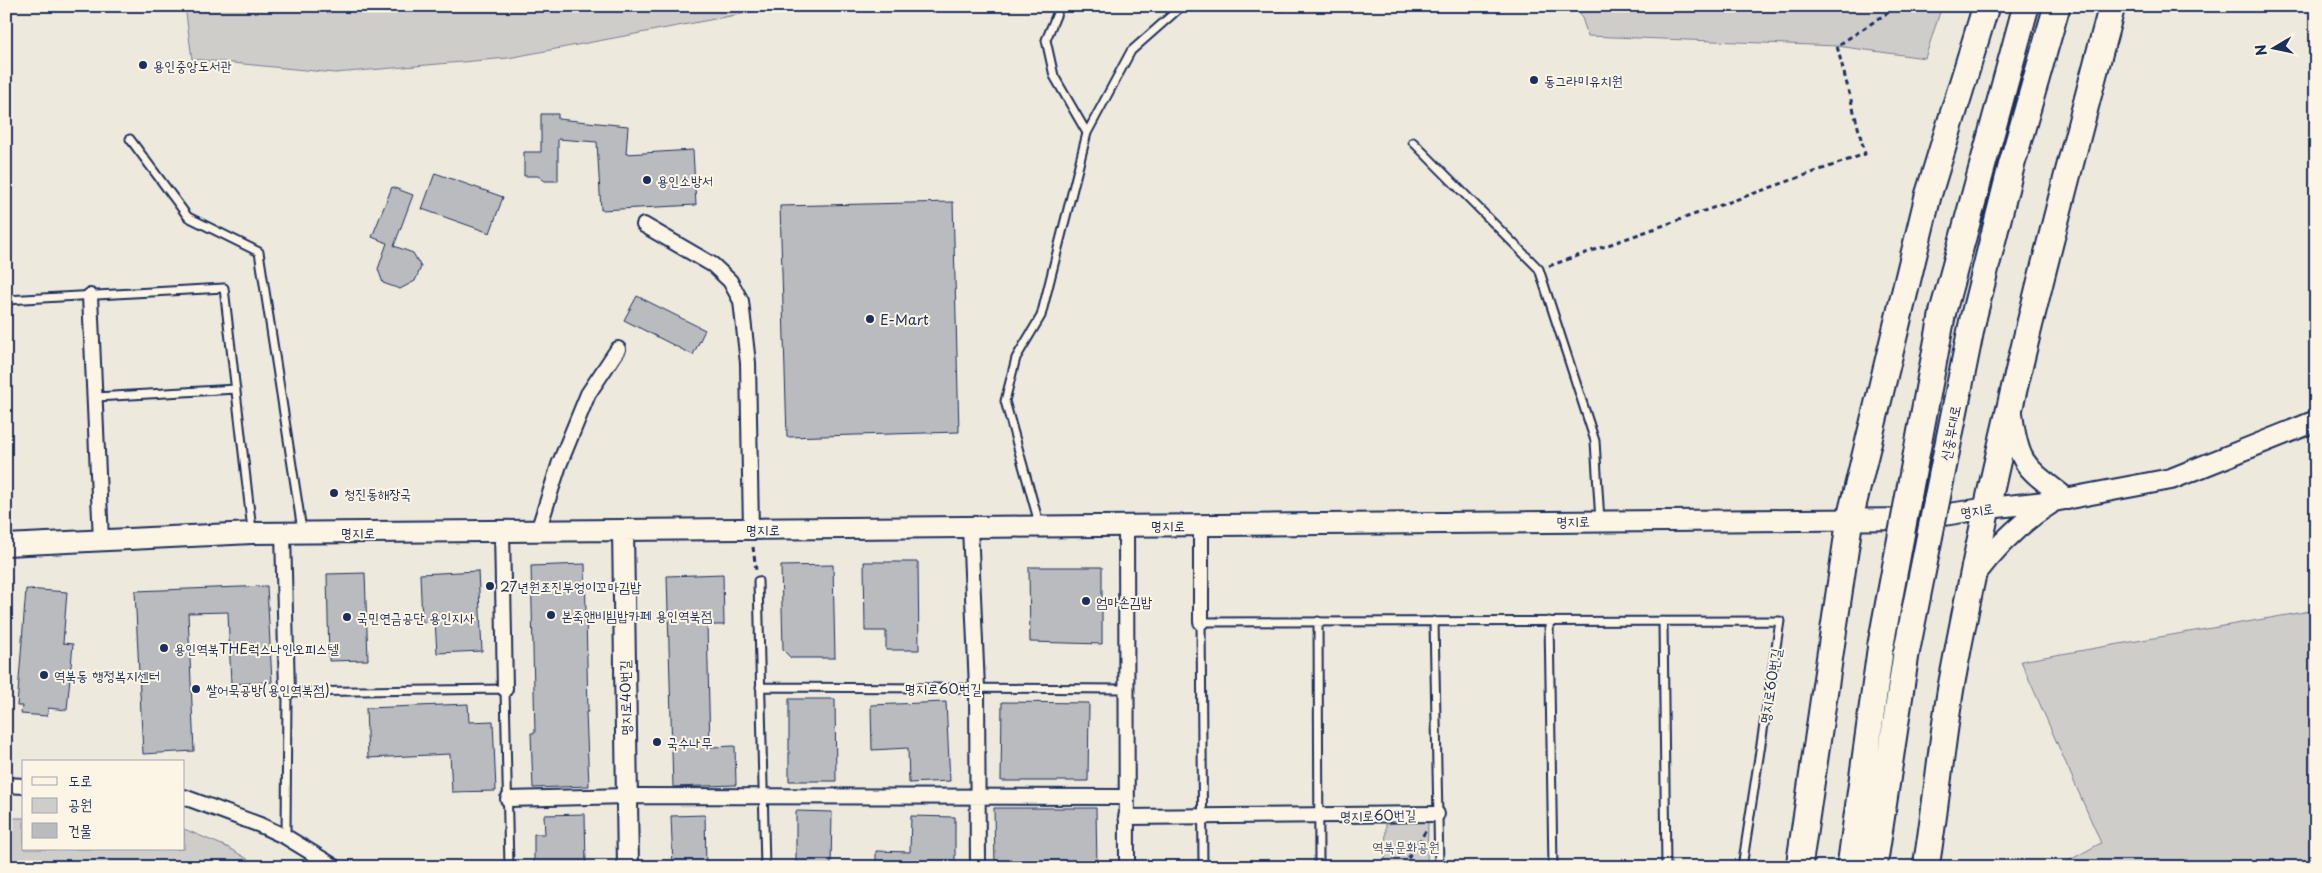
<svg xmlns="http://www.w3.org/2000/svg" width="2322" height="873" font-family="'Playpen Sans','Poor Story',sans-serif">
<style>
.green{fill:#cfcdca;stroke:#757e94}
.building{fill:#babbbe;stroke:#1b2f5e}
.lines{fill:none;stroke-linecap:round;stroke-linejoin:round}
.lane-casing{stroke:#1b2f5e;stroke-width:11}
.street-casing{stroke:#1b2f5e;stroke-width:18}
.secondary-casing{stroke:#1b2f5e;stroke-width:24}
.highway-casing{stroke:#1b2f5e;stroke-width:29}
.path{stroke:#1b2f5e;stroke-width:3;stroke-dasharray:5 4;stroke-linecap:butt}
.lane{stroke:#fcf5e5;stroke-width:7}
.street{stroke:#fcf5e5;stroke-width:14}
.secondary{stroke:#fcf5e5;stroke-width:20}
.highway{stroke:#fcf5e5;stroke-width:25}
.highway-bridge-casing{stroke:#1b2f5e;stroke-width:29;stroke-linecap:butt}
.highway-bridge{stroke:#fcf5e5;stroke-width:25}
.poi-dot{fill:#1b2f5e;stroke:#fcf5e5;stroke-width:2}
.labels{text-anchor:middle;dominant-baseline:central;stroke-width:4;stroke-linejoin:round;paint-order:stroke}
.poi-label{font-size:14px;fill:#1b2f5e;stroke:#fcf5e5;text-anchor:start}
.street-label{font-size:14px;fill:#1b2f5e;stroke:#fcf5e5}
.park-label{font-size:14px;fill:#485679;stroke:#fcf5e5}
</style>
<rect width="100%" height="100%" fill="#eee9dd"/>
<filter id="ink" filterUnits="userSpaceOnUse"><feTurbulence type="fractalNoise" baseFrequency=".02" numOctaves="2"/><feDisplacementMap in="SourceGraphic" scale="10" xChannelSelector="R" yChannelSelector="G"/><feConvolveMatrix kernelMatrix="1 2 1 2 8 2 1 2 1" color-interpolation-filters="sRGB"/></filter>
<g filter="url(#ink)">
<!-- green -->
<path class="green" d="M185,6H766L757,11L508,58L335,73L192,59Z
M1578,6H1942L1925,58L1837,46L1588,36Z
M2316,610V867H2057L2101,843L2021,661Z
M6,818H24V849H184V829L229,848L261,867H6Z
M1428,820L1427,867H1385L1386,824Z"/>
<!-- building -->
<path class="building" d="M541,114H558V119L628,126L626,154L693,150L696,205L601,210L597,142L558,139V181H545L538,176H524V152H541Z
M435,173L503,197L490,233L422,209Z
M392,187L413,195L394,246L413,253L421,267L415,281L400,289L383,283L378,269L387,243L372,237Z
M953,202L959,432L787,437L780,206Z
M637,296L705,330L693,355L624,320Z
M864,562H918L919,650H886V631H865Z
M585,564L588,712H586L589,786L533,788L531,733H535L531,566Z
M833,565L835,658H791L783,650L781,566Z
M1029,567H1102V644L1030,642Z
M478,571L482,651L437,653L435,621L422,622L420,574Z
M365,573L368,660L329,661L327,574Z
M723,574L724,625H707L710,747L735,746L736,785L673,787L667,576Z
M267,586L272,682L231,684L228,612L188,613L194,751L143,754L135,591Z
M26,589L67,592L63,643L73,644L67,710L48,708L47,716L21,714L22,706H17Z
M789,699H835L836,781H789Z
M946,702L950,781L909,783L908,748L872,750L871,705Z
M1002,702L1089,703L1088,781H1001Z
M468,704L469,722L493,721L496,791L452,792L450,754L368,758L366,708Z
M994,808H1096L1097,867H995Z
M796,811L832,812L831,867H796Z
M585,814L586,867H534V834H545L544,815Z
M705,815L706,867H673L671,816Z
M911,816L955,817V867H876V851L910,852Z"/>
<g class="lines">
<!-- lane casing -->
<g class="lane-casing">
<path id="lane" d="M1272,6H1282
M1087,133L1131,51L1182,6
M130,139L188,217L259,252L302,530
M1413,142L1539,269L1595,441L1600,521
M6,300L224,288L252,530
M96,397L236,389
M1039,523L1005,401L1016,358L1041,316L1087,133L1054,76L1046,40L1060,6
M758,581L765,867
M1318,621L1319,867
M1434,621L1439,867
M1549,621L1553,867
M1663,621L1666,867
M760,687L1126,689
M286,837L287,692L505,689L509,867
M1203,867L1201,622L1780,621L1742,867"/>
</g>
<!-- street casing -->
<g class="street-casing">
<path id="street" d="M644,225L713,265L730,281L741,301L748,363L751,529
M90,296L101,540
M1126,525L1127,867
M1201,525V622
M970,527L977,688L978,867
M502,531L505,689
M538,531L559,465L588,394L618,349
M283,533L287,692
M6,785L24,786
M184,797L260,825L286,837L335,867
M508,799L627,796L1127,797
M1126,817L1437,814"/>
</g>
<!-- secondary casing -->
<g class="secondary-casing">
<path id="secondary" d="M2012,413C2018,466 2026,467 2067,499
M623,530L628,867
M6,545L252,533L1918,519L1988,508L2054,501L2171,479L2316,421
M1974,576C1996,547 2019,523 2050,504"/>
</g>
<!-- highway casing -->
<g class="highway-casing">
<path id="highway" d="M1943,311L2026,6
M1973,319L2011,167L2057,6
M1799,867L1850,518L1928,196L1986,6
M1850,867L1881,644
M1874,867L1906,654
M1926,867C1936,807 1941,747 1951,687C1993,457 2052,231 2112,6"/>
</g>
<!-- path -->
<path class="path" d="M1549,266L1865,154L1837,46L1898,6
M753,547L756,570
M1406,867L1407,860L1427,829"/>
<!-- lane -->
<use href="#lane" class="lane"/>
<!-- street -->
<use href="#street" class="street"/>
<!-- secondary -->
<use href="#secondary" class="secondary"/>
<!-- highway -->
<use href="#highway" class="highway"/>
<!-- highway-bridge casing -->
<g class="highway-bridge-casing">
<path id="highway-bridge" d="M1881,644L1943,311
M1906,654L1973,319"/>
</g>
<!-- highway-bridge -->
<use href="#highway-bridge" class="highway-bridge"/>
</g>
</g>
<!-- markers -->
<g class="poi-dot">
<circle cx="143" cy="65" r="5"/>
<circle cx="1534" cy="80" r="5"/>
<circle cx="647" cy="180" r="5"/>
<circle cx="870" cy="319" r="5"/>
<circle cx="334" cy="493" r="5"/>
<circle cx="490" cy="586" r="5"/>
<circle cx="1086" cy="601" r="5"/>
<circle cx="551" cy="615" r="5"/>
<circle cx="347" cy="617" r="5"/>
<circle cx="164" cy="648" r="5"/>
<circle cx="44" cy="675" r="5"/>
<circle cx="196" cy="689" r="5"/>
<circle cx="657" cy="742" r="5"/>
</g>
<g class="labels">
<!-- poi labels -->
<g class="poi-label">
<text x="153" y="65">용인중앙도서관</text>
<text x="1544" y="80">동그라미유치원</text>
<text x="657" y="180">용인소방서</text>
<text x="880" y="319">E-Mart</text>
<text x="344" y="493">청진동해장국</text>
<text x="500" y="586">27년원조진부엉이꼬마김밥</text>
<text x="1096" y="601">엄마손김밥</text>
<text x="561" y="615">본죽앤비빔밥카페 용인역북점</text>
<text x="357" y="617">국민연금공단 용인지사</text>
<text x="174" y="648">용인역북THE럭스나인오피스텔</text>
<text x="54" y="675">역북동 행정복지센터</text>
<text x="206" y="689">쌀어묵공방(용인역북점)</text>
<text x="667" y="742">국수나무</text>
</g>
<!-- street labels -->
<g class="street-label">
<text transform="translate(1950 433) rotate(-79)">신중부대로</text>
<text transform="translate(1977 510) rotate(-8)">명지로</text>
<text transform="translate(1573 521) rotate(-1)">명지로</text>
<text x="1168" y="525">명지로</text>
<text x="763" y="529">명지로</text>
<text x="358" y="532">명지로</text>
<text transform="translate(1770 686) rotate(-81)">명지로60번길</text>
<text x="943" y="688">명지로60번길</text>
<text transform="translate(625 698) rotate(-91)">명지로40번길</text>
<text transform="translate(1378 815) rotate(-1)">명지로60번길</text>
</g>
<!-- park labels -->
<g class="park-label">
<text x="1406" y="846">역북문화공원</text>
</g>
</g>
<!-- margin -->
<rect width="2322" height="873" fill="none" stroke="#fcf5e5" stroke-width="25"/>
<rect x="12" y="12" width="2297" height="848" fill="none" stroke="#1b2f5e" stroke-width="2" filter="url(#ink)"/>
<!-- legend -->
<rect x="22" y="760" width="162" height="90" fill="#fcf5e5" stroke="#a2a6af"/>
<rect x="32" y="777" width="25" height="8" fill="#fcf5e5" stroke="#a2a6af"/>
<text x="68" y="786" font-size="15" fill="#1b2f5e">도로</text>
<rect x="32" y="798" width="25" height="15" fill="#cfcdca" stroke="#a2a6af"/>
<text x="68" y="810" font-size="15" fill="#1b2f5e">공원</text>
<rect x="32" y="823" width="25" height="15" fill="#babbbe" stroke="#a2a6af"/>
<text x="68" y="836" font-size="15" fill="#1b2f5e">건물</text>
<!-- north arrow -->
<g transform="translate(2274 48) rotate(261)" stroke="#fcf5e5" stroke-width="4" paint-order="stroke">
<path d="M0-4L9 19L0 12L-9 19Z" fill="#1b2f5e"/>
<text y="-8" font-size="14" font-weight="bold" text-anchor="middle" fill="#1b2f5e">N</text>
</g>
</svg>
